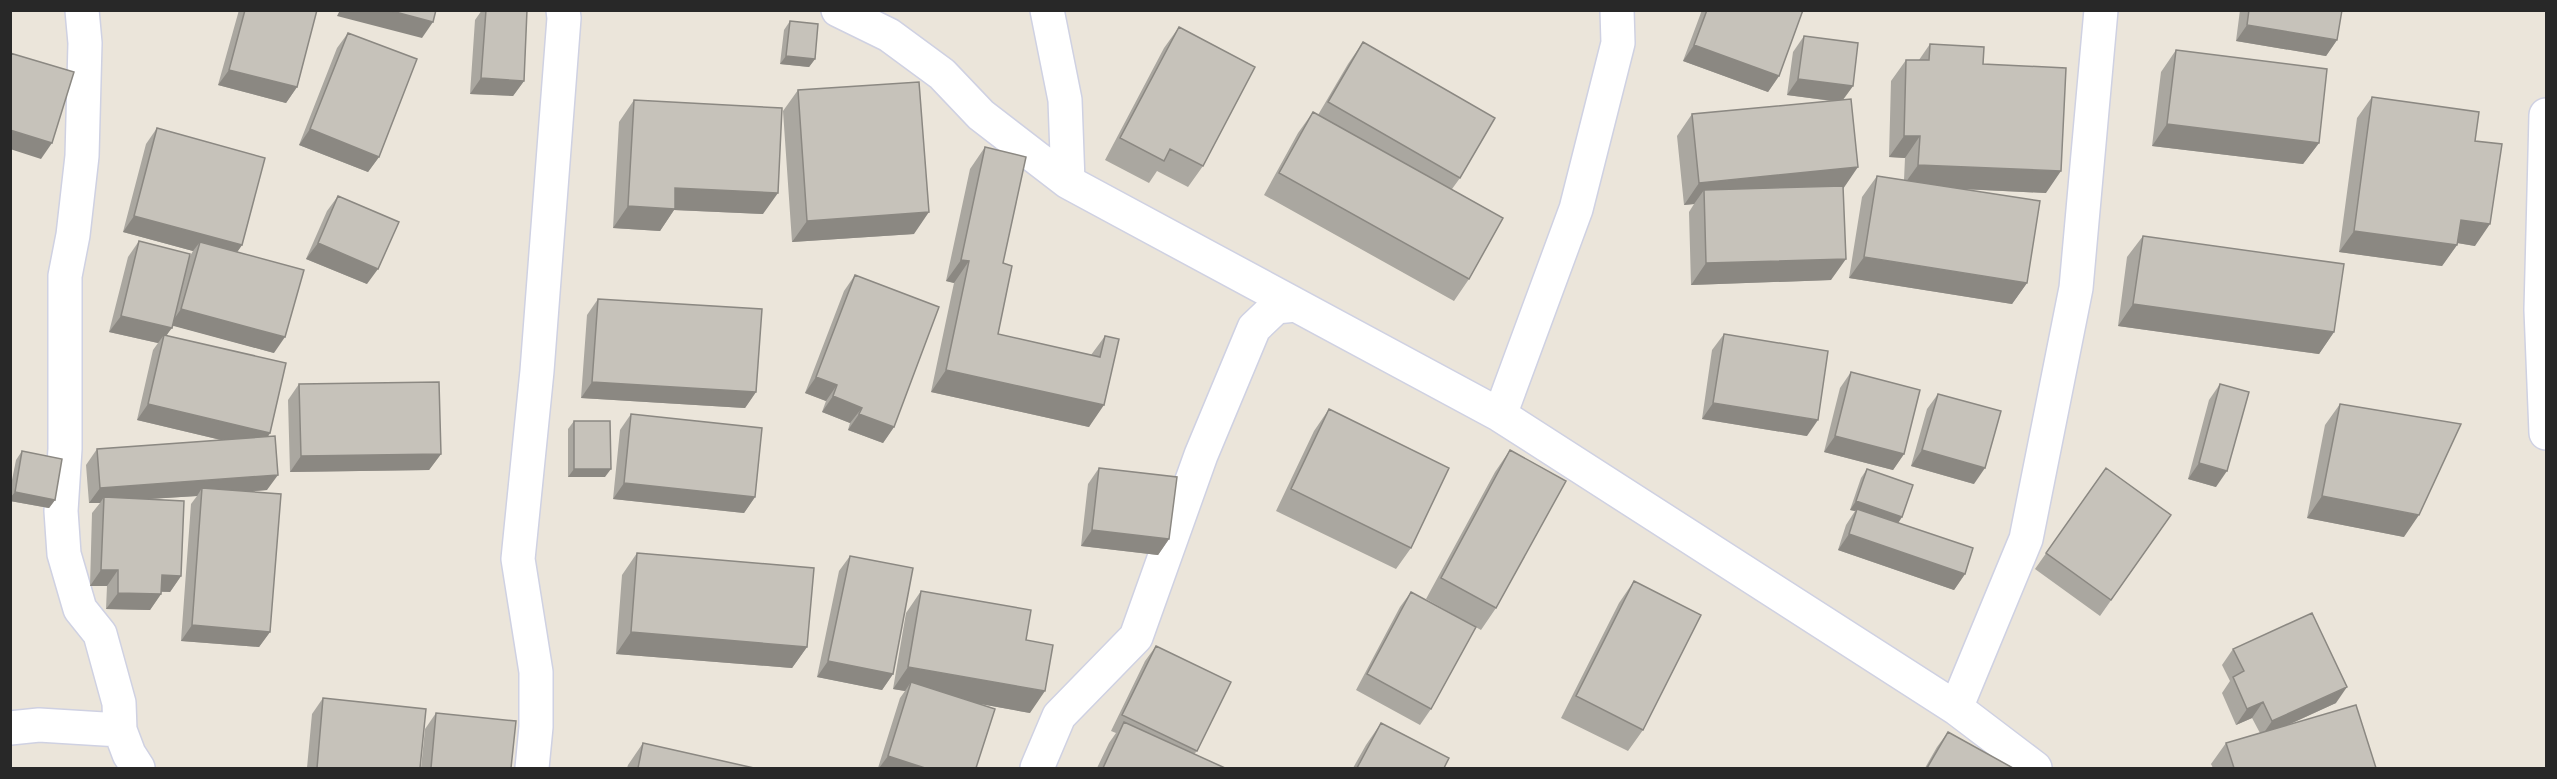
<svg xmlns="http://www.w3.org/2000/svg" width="2557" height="779" font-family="Raleway,sans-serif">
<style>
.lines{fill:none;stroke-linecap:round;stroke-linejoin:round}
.minor-casing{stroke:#cfd1e2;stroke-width:36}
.minor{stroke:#fff;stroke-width:33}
.wall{fill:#aaa7a0}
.shaded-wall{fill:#8b8882}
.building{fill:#c6c2ba;stroke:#8b8882;stroke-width:1.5}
</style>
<rect width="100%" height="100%" fill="#ebe5da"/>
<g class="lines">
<!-- minor casing -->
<g class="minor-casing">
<path id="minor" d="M82,10L85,43L82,156L73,235L65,276V449L61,511L64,554L80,609L100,634L119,703L120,730L129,754L138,768
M838,10L889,35L942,74L981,115L1068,182L1500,415L1956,708L2035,768
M1047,10L1065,100L1068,182
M2546,115L2541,310L2546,433
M1500,415L1576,209L1618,43L1617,10
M1956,708L2026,539L2076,288L2101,10
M10,728L39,725L120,730
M532,768L536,727V672L518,559L537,371L564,18L563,10
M1037,768L1059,716L1136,637L1201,455L1254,328L1276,307L1295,305"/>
</g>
<!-- minor -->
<use href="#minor" class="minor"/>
</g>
<!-- wall -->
<path class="wall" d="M239,10H317L297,87L286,103L218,85Z
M482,10H527L524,81L513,96L470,94L475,20Z
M1702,10H1803L1779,76L1768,92L1683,61Z
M2240,10H2342L2337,40L2326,56L2236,41Z
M790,21L815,59L809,67L780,64L784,30Z
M1179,27L1203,166L1188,187L1157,171L1149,183L1105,160L1164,48Z
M348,33L379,157L368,172L299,145L337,48Z
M1804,36L1853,86L1843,100V189L1831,280L1691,285L1689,212L1694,204L1684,205L1677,136L1692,114L1832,101L1787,95L1793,52Z
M1363,42L1460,178L1452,189L1469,279L1454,301L1264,195L1298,133L1313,112L1318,115L1348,64Z
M1930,44L1983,64L2046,193L1960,189L2027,283L2012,304L1849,278L1862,197L1877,176L1904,180L1905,158L1889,157L1891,81L1906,60H1919Z
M2176,50L2319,143L2303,164L2152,146L2161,72Z
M798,90L914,234L792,242L783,111Z
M2372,97L2475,141V246L2457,243V245L2442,266L2339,252L2357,118Z
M634,100L763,214L674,210L660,231L613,228L619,122Z
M157,128L242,245L237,252L274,353L172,325L167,335L270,433L268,437L267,490L248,492L270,632L259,647L181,641L191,504L197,496L147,499L181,576L170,592H161V594L150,610L106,609L107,586H90L92,513L100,503H89L86,465L97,449L221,440L137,420L153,350L158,343L109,332L128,257L139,241L190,256L193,251L123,232L146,144Z
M985,147L1003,263L998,334L1091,355L1105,336L1089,427L931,392L954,283L946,281L970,169Z
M338,196L367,284L306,259L327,211Z
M2143,236L2334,332L2319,354L2118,326L2127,257Z
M855,275L894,427L883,443L848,430L850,423L822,412L826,401L805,393L844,291Z
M598,299L756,392L745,408L581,398L587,315Z
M1724,334L1807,436L1702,419L1712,350Z
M1851,372L1904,454L1893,470L1824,452L1840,388Z
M299,384L441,454L429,470L290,472L288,400Z
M2220,384L2216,487L2188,479L2209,400Z
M1938,394L1974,484L1911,466L1927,409Z
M2340,404L2404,537L2307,518L2325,425Z
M1329,409L1411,548L1396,569L1276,511L1314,431Z
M631,414L755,497L744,513L613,499L620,430Z
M574,421L605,477H568V429Z
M1510,450L1496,608L1481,630L1426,599L1495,472Z
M22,451L55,500L49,508L10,501V490L16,460Z
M1099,468L1169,539L1158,555L1081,546L1088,484Z
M2106,468L2171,515L2100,616L2035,569Z
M1867,469L1902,517L1898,523L1965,574L1954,590L1838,550L1846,525L1855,511L1850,510L1861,478Z
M637,553L807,647L792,668L616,654L622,575Z
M850,556L893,674L882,690L817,677L839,571Z
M1634,581L1643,730L1628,751L1561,718L1619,603Z
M921,591L1026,640L1030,713L976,703V768H878L900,698L905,691L893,689L906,613Z
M1411,592L1431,709L1420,725L1356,690L1400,607Z
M1156,646L1197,751L1194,754L1225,768H1097L1109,743L1116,733L1111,731L1145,661Z
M2233,649L2336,703L2288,725L2376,768H2213L2211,764L2226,743L2260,733L2252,718L2236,725L2222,693L2230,681L2222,665Z
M323,698L420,768H307L312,714Z
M436,713L511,768H421L425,729Z
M1381,723L1444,768H1353L1366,745Z
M1948,732L2013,768H1925L1937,747Z
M643,743L754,768H627L628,765Z"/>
<!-- shaded-wall -->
<path class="shaded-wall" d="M340,10H388L433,22L422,38L337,16Z
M2247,25L2337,40L2326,56L2236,41Z
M1694,45L1779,76L1768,92L1683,61Z
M786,56L815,59L809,67L780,64Z
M229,70L297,87L286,103L218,85Z
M481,78L524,81L513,96L470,94Z
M1798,79L1853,86L1841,102L1787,95Z
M2167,124L2319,143L2303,164L2152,146Z
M310,129L379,157L368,172L299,145Z
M10,130L52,143L41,159L10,149Z
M1904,136H1920L1905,158L1889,157Z
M1918,165L2061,171L2046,193L1903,186Z
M1858,167L1843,189L1704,190L1694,204L1684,205L1699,183Z
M675,188L778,193L763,214L674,210L660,231L613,228L628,206Z
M929,212L914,234L792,242L807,221Z
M134,216L242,245L231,261L200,242L193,251L123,232Z
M2461,220L2490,224L2475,246L2446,241Z
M2354,231L2457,245L2442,266L2339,252Z
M318,243L378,269L367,284L306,259Z
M1864,257L2027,283L2012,304L1849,278Z
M1846,259L1831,280L1691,285L1706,263Z
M961,260L969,261L954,283L946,281Z
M2133,304L2334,332L2319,354L2118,326Z
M181,309L285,337L274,353L170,325Z
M121,316L172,328L162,341L164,335L158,343L109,332Z
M946,370L1104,405L1089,427L931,392Z
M816,377L837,385L826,401L805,393Z
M592,382L756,392L745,408L581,398Z
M833,396L862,408L850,423L822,412Z
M1713,403L1818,420L1807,436L1702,419Z
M148,404L270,433L259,449L137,420Z
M859,414L894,427L883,443L848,430Z
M1835,436L1904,454L1893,470L1824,452Z
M1922,450L1985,468L1974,484L1911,466Z
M441,454L429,470L290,472L301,456Z
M2199,463L2227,471L2216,487L2188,479Z
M574,469H611L605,477H568Z
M278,475L267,490L201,495L202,488L197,496L103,502L104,497L100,503H89L100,488Z
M624,483L755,497L744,513L613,499Z
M15,492L55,500L49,508L10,501V498Z
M2322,496L2419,515L2404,537L2307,518Z
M1856,501L1902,517L1896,526L1857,509L1855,511L1850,510Z
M1092,530L1169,539L1158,555L1081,546Z
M1849,534L1965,574L1954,590L1838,550Z
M101,570H118L107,586H90Z
M162,575L181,576L170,592L151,591Z
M118,593L161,594L150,610L106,609Z
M192,625L270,632L259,647L181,641Z
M631,632L807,647L792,668L616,654Z
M828,661L893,674L882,690L817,677Z
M908,667L1045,691L1030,713L908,691L911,682L905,691L893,689Z
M2347,687L2336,703L2261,737L2272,721Z
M2263,702L2252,718L2236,725L2247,709Z
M888,756L925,768H879Z"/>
<!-- building -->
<path class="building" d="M245,10H317L297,87L229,70Z
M388,10H436L433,22Z
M486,10H527L524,81L481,78Z
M1707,10H1803L1779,76L1694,45Z
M2249,10H2342L2337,40L2247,25Z
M790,21L818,24L815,59L786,56Z
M1179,27L1255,67L1203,166L1170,149L1164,161L1120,138Z
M348,33L417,59L379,157L310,129Z
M1804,36L1858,43L1853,86L1798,79Z
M1363,42L1495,118L1460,178L1328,102Z
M1930,44L1984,47L1983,64L2066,68L2061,171L1918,165L1920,136H1904L1906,60H1929Z
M2176,50L2327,69L2319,143L2167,124Z
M10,53L74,72L52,143L10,130Z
M919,82L929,212L807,221L798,90Z
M2372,97L2479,112L2475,141L2502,144L2490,224L2461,220L2457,245L2354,231Z
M1851,99L1858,167L1699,183L1692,114Z
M634,100L782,108L778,193L675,188V209L628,206Z
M1313,112L1503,218L1469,279L1279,173Z
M157,128L265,158L242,245L134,216Z
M985,147L1026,157L1003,263L1012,266L998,334L1100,357L1105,336L1119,339L1104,405L946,370L969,261L961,260Z
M1877,176L2040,201L2027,283L1864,257Z
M1843,186L1846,259L1706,263L1704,190Z
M338,196L399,222L378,269L318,243Z
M2143,236L2344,264L2334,332L2133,304Z
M139,241L190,254L172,328L121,316Z
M200,242L304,270L285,337L181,309Z
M855,275L939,307L894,427L859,414L862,408L833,396L837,385L816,377Z
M598,299L762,309L756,392L592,382Z
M1724,334L1828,351L1818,420L1713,403Z
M164,335L286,363L270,433L148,404Z
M1851,372L1920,390L1904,454L1835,436Z
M439,382L441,454L301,456L299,384Z
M2220,384L2249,392L2227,471L2199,463Z
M1938,394L2001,411L1985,468L1922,450Z
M2340,404L2461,424L2419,515L2322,496Z
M1329,409L1449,468L1411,548L1291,489Z
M631,414L762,428L755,497L624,483Z
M574,421H610L611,469H574Z
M275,436L278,475L100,488L97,449Z
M1510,450L1566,481L1496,608L1441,578Z
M22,451L62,459L55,500L15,492Z
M1099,468L1177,477L1169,539L1092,530Z
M2106,468L2171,515L2111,600L2046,553Z
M1867,469L1913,485L1902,517L1856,501Z
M202,488L281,494L270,632L192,625Z
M104,497L184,501L181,576L162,575L161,594L118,593V570H101Z
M1857,509L1973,548L1965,574L1849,534Z
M637,553L814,568L807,647L631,632Z
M850,556L913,568L893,674L828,661Z
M1634,581L1701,615L1643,730L1576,696Z
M921,591L1031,610L1026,640L1053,645L1045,691L908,667Z
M1411,592L1476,627L1431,709L1367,674Z
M2312,613L2347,687L2272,721L2263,702L2247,709L2233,677L2244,671L2233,649Z
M1156,646L1231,682L1197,751L1122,715Z
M911,682L995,709L976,768H925L888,756Z
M323,698L426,709L420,768H317Z
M2356,705L2376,768H2234L2226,743Z
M436,713L516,721L511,768H431Z
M1124,722L1225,768H1103Z
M1381,723L1449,758L1444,768H1357Z
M1948,732L2013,768H1927Z
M643,743L754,768H638Z"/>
<!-- border -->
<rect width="2557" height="779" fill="none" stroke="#282828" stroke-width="24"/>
</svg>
